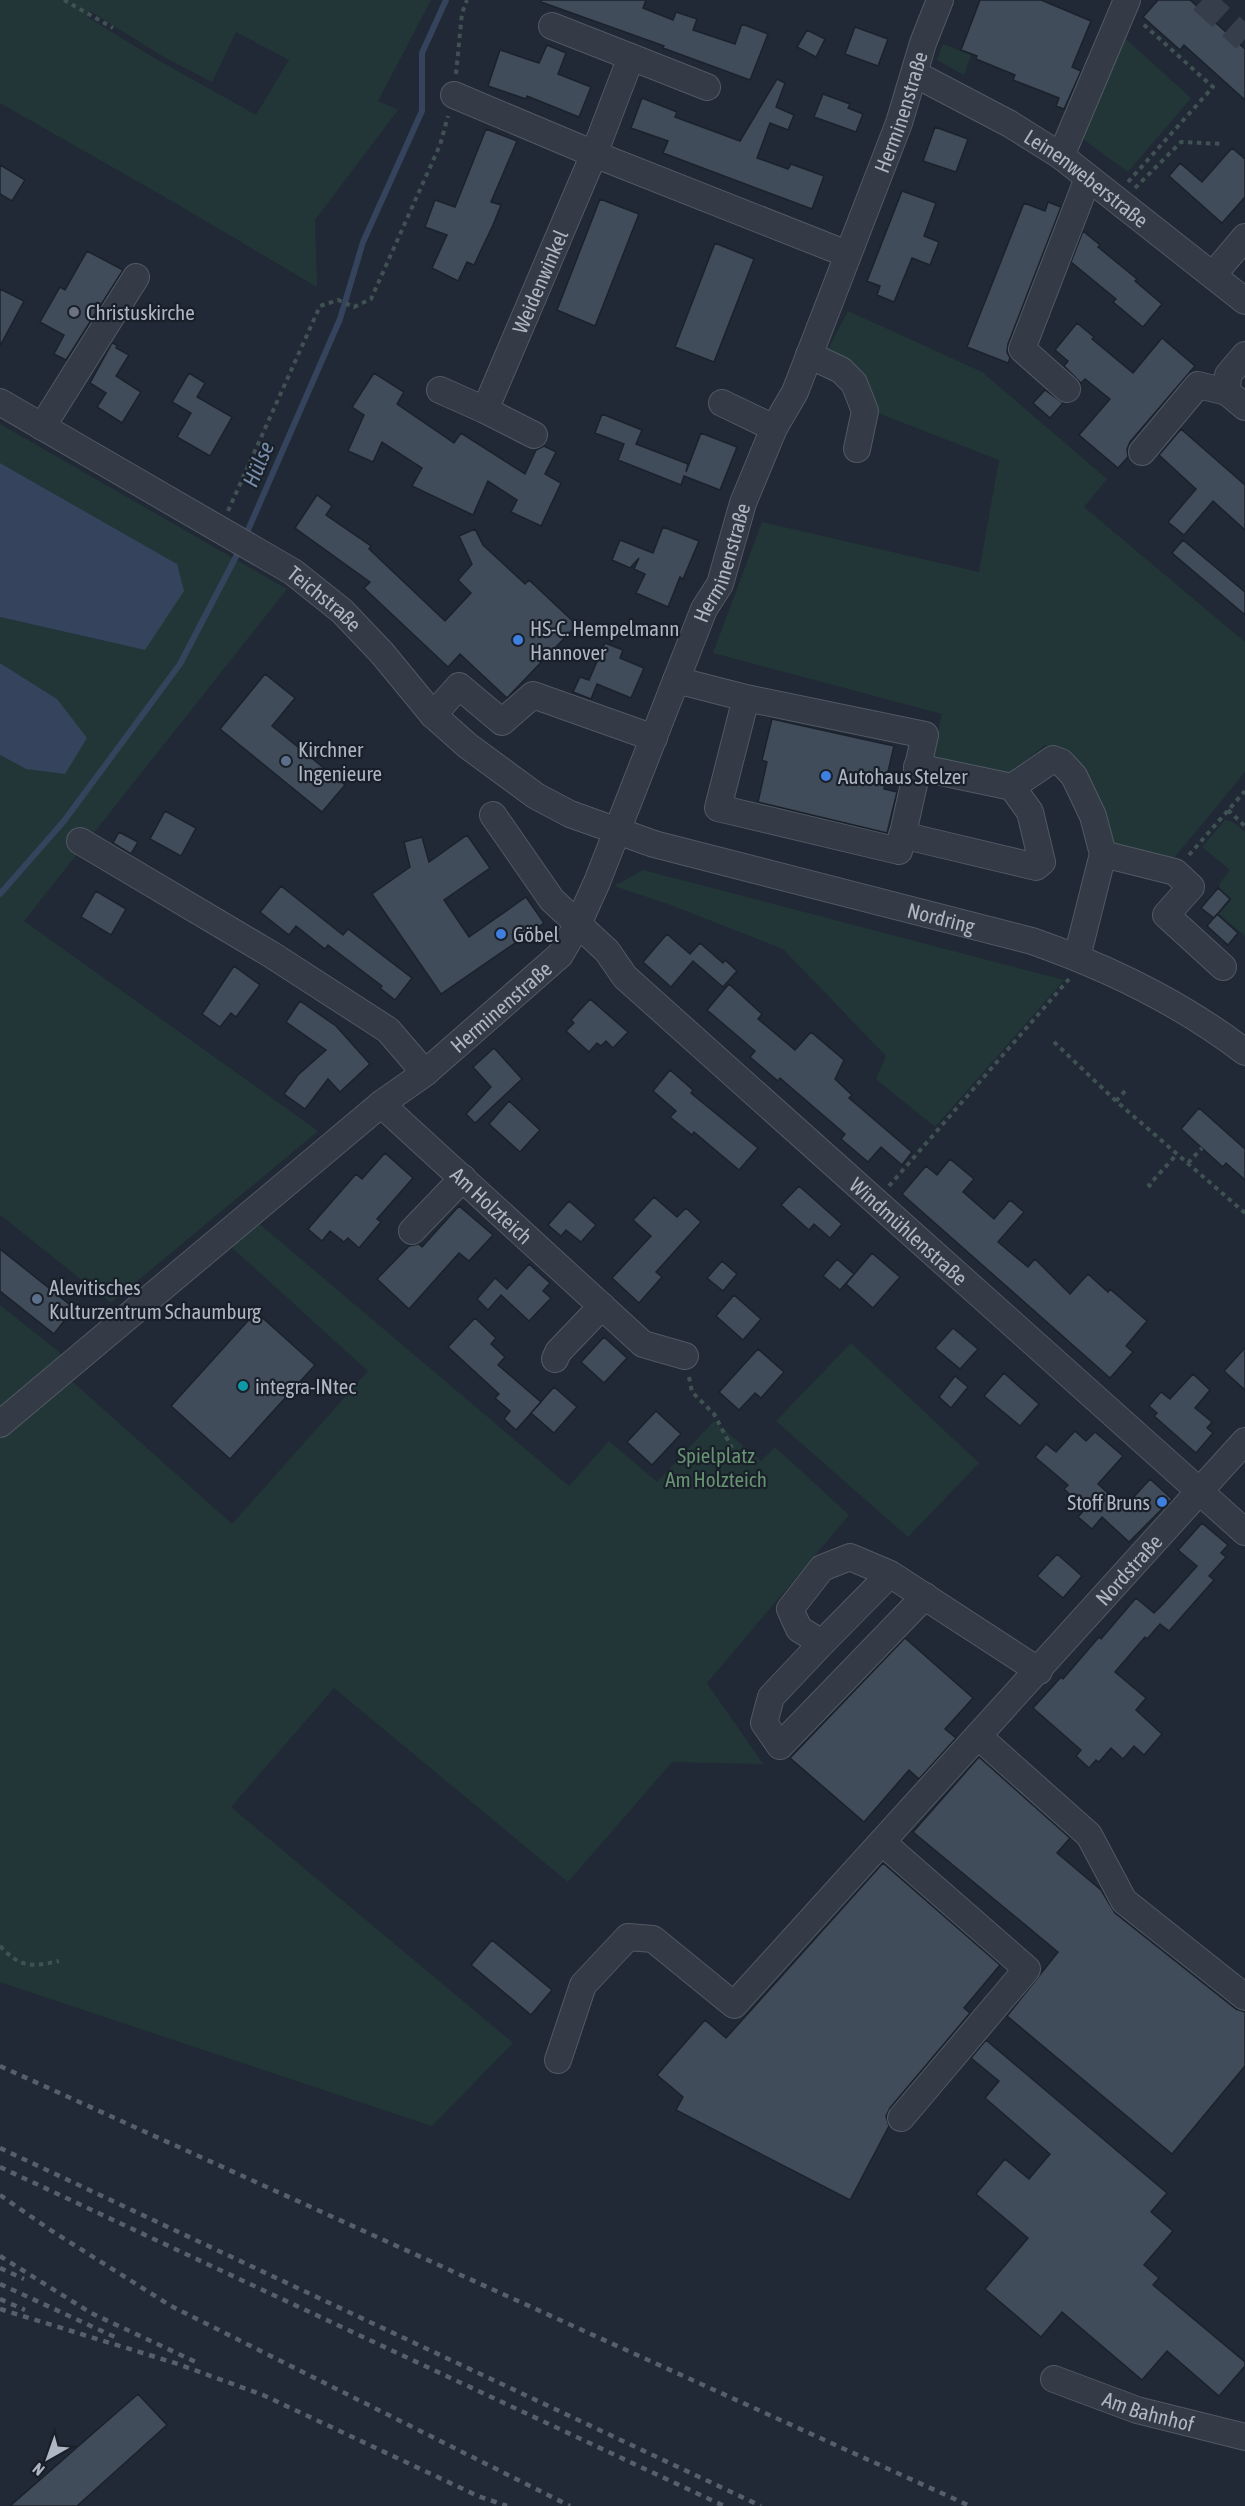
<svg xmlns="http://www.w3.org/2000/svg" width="1245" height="2506" font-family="'Asap Condensed',sans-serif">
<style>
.green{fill:#233637;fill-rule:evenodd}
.water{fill:#35445c}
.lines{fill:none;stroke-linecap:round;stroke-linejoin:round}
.stream{stroke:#35445c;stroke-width:6}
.building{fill:#414c5a;stroke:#1b222c;stroke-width:1.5}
.minor-tunnel{stroke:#353e4a;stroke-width:26;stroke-dasharray:26 13;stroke-linecap:butt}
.minor-casing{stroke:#515964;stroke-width:28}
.path{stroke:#405154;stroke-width:4;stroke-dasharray:4.5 4.5;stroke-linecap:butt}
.minor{stroke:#343b46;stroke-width:26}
.rail{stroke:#565f6d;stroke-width:4.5;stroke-dasharray:6 6;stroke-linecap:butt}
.worship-dot{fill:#6b7280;stroke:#19202a;stroke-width:2}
.shop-dot{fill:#3f7fe0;stroke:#19202a;stroke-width:2}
.service-dot{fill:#5c6f8a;stroke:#19202a;stroke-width:2}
.culture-dot{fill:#0f9aa8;stroke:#19202a;stroke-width:2}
.labels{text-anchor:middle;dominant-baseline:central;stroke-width:4.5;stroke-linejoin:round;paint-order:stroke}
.street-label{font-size:21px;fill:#aeb6c3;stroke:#19202a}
.poi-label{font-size:21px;fill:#aeb6c3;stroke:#19202a;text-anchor:start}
.park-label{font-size:21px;fill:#679271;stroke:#19202a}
.water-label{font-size:22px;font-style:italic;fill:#778daa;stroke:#19202a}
</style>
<rect width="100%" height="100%" fill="#202935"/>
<!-- green -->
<path class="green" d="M0,0H431L378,101L398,110L315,220L317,287L177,204L0,103ZM90,11L164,57L212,82L236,32L289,60L256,115L156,59L87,17Z
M1120,34L1191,98L1128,172L1079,136Z
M943,44L971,55L964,75L937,60Z
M848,311L982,372L1107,479L1084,507L1245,642V772L1174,858L1102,843L1080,772L1045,745L1001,780L930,766L942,714L713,653L762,522L979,572L999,460L878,413L859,374L825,355Z
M0,424L287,589L24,921L318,1131L111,1303L0,1215V755L26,769L57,699L0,663V617L145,650L177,564L0,463Z
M1225,820L1233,822L1245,832V936L1219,914L1232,899L1219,888L1220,883L1230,870L1202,847Z
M643,870L1064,980L935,1127L876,1079L886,1056L783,949L668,904L614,886Z
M256,1221L569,1486L609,1441L657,1482L714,1421L761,1461L775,1447L849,1515L707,1683L763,1764L672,1762L568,1882L334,1688L231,1807L513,2043L432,2126L0,1982V1305L64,1356L55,1366L232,1524L368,1371L228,1244Z
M851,1343L979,1463L908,1537L776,1421Z"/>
<!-- water -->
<path class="water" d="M0,463L177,564L184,591L145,650L0,617Z
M0,663L57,699L87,738L65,774L26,769L0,755Z"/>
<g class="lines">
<!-- stream -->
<path class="stream" d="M245,537L340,319L363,242L422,111V53L446,0
M0,894L64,821L180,664L240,549"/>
</g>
<!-- building -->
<path class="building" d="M542,0H646L643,8L673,20L676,12L697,19L693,30L735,44L742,24L768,34L750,80L663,48L664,46L541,2Z
M980,0H1041L1091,21L1072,67L1081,71L1064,109L1056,106L1059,98L1013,80L1015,75L976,59L977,56L961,50Z
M1158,0H1190L1245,49V100L1184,45L1180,50L1143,17Z
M855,27L888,39L878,66L845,54Z
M807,30L825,39L816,57L797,47Z
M547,45L566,53L558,74L591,87L579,117L527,96L526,99L488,86L500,50L539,63Z
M777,79L785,83L776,107L794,115L788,130L770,123L757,158L788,169L791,164L824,176L812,209L663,153L668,141L631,128L642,98L677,112L675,117L740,141Z
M823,94L850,104L848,108L863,114L856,132L814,117Z
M935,127L968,139L956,172L923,161Z
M486,129L517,141L491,202L501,205L493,225L474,265L467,262L458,281L432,268L447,235L425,227L435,200L455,207Z
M1232,148L1245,159V197L1222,223L1169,176L1180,163L1202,182Z
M0,165L25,180L12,201L0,194Z
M902,191L936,203L924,236L939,242L930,265L912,258L894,302L877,295L880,286L867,281Z
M600,199L639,214L595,326L557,310Z
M1048,202L1061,207L1008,344L1007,352L1010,358L1008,363L967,347L1024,203L1045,211Z
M1083,231L1100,245L1098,247L1137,279L1135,281L1162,304L1143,327L1113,302L1116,299L1071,262Z
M715,243L754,259L714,362L675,347Z
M87,251L123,270L66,360L54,354L64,335L40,322L60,287L65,290Z
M0,289L24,301L0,346Z
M1077,323L1094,337L1092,339L1133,373L1162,338L1195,366L1130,442L1127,449L1128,457L1118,468L1079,435L1110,399L1085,379L1081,383L1064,366L1068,361L1055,350Z
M112,343L117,345L116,348L129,355L116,376L141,392L122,423L97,407L106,393L90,383Z
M189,373L205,383L197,397L232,417L210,456L177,437L191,413L172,402Z
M374,373L404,392L397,404L454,443L461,433L525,474L536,450L544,446L556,452L545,474L561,483L541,526L511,512L517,500L488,481L473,515L412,486L422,468L382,442L373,462L348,451L364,415L352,407Z
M1045,390L1063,403L1050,418L1033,403Z
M602,414L642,430L636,444L688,464L686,472L701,433L737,447L720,490L684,476L681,485L618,460L624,444L595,433Z
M1181,429L1245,485V530L1213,501L1184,535L1168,522L1196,489L1159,455Z
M317,495L332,506L326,515L371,546L369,549L445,621L471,593L458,580L472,564L459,536L475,529L483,545L525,584L529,580L577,625L507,698L460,654L448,667L364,588L370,582L295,528Z
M663,527L699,541L683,579L680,577L668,607L636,593L645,574L634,569L639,558L630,568L612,560L620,540L653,553Z
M1183,540L1245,592V615L1172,553Z
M605,643L623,650L620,658L644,668L631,698L597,684L591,699L573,692L580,677L589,680Z
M265,674L295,698L272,726L345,785L322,812L220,729Z
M772,719L894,746L884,789L897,792L887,833L758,802L767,762L762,760Z
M165,811L196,828L181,856L150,839Z
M119,832L138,842L131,854L113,843Z
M467,835L490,868L444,900L469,937L526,897L544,923L441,994L372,894L410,867L404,842L422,837L429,862Z
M281,886L343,935L348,929L412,978L395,1000L380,988L382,986L328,945L325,949L296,926L289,935L260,912Z
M1218,888L1230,899L1214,918L1201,908Z
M96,891L126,909L111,935L81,917Z
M1217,914L1238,933L1228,945L1207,926Z
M667,934L690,954L700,943L723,963L725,960L737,971L723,987L693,961L671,987L643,962Z
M234,966L260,985L236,1017L231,1013L220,1027L202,1014Z
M729,984L762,1014L758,1019L795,1050L811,1032L844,1060L835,1079L852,1095L849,1098L912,1152L902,1165L881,1147L868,1162L841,1139L845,1134L780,1078L778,1081L750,1057L755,1051L707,1010Z
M590,999L628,1032L613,1048L606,1041L601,1046L597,1043L589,1052L566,1031L574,1023L571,1020Z
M300,1001L336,1026L370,1064L340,1092L328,1079L305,1109L284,1094L298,1075L326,1050L286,1022Z
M494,1048L522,1079L475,1123L466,1114L491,1087L473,1067Z
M670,1070L693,1090L691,1093L758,1148L739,1170L694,1132L692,1135L670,1117L676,1111L653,1091Z
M509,1101L540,1130L520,1152L489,1124Z
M1199,1108L1245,1149V1180L1226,1163L1223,1167L1181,1129Z
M385,1153L413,1178L377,1219L381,1222L359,1248L348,1238L344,1242L330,1231L322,1241L308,1229L356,1174L362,1179Z
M950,1159L974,1179L963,1192L994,1219L1010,1200L1024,1212L998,1242L1028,1267L1035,1259L1070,1294L1088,1274L1108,1292L1110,1289L1147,1321L1126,1346L1133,1352L1110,1378L902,1194L926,1166L937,1175Z
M799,1186L842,1224L830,1238L814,1224L809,1230L781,1205Z
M654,1197L677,1217L686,1208L701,1222L656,1272L662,1277L639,1303L612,1278L651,1236L633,1220Z
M569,1201L596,1225L581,1242L566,1230L561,1236L548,1225Z
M459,1206L493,1235L469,1261L459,1253L409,1309L377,1279L409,1246L419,1244L422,1247Z
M0,1249L74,1308L54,1334L0,1291Z
M872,1253L900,1277L873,1308L846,1284Z
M837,1259L854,1274L840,1290L823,1276Z
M722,1261L737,1274L723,1291L707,1278Z
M529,1264L550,1283L543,1291L551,1298L529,1321L501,1295L488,1310L477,1299L495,1278L507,1289Z
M734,1295L761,1319L743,1340L716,1316Z
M256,1312L315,1365L230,1459L171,1406Z
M475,1318L496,1338L491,1344L505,1357L498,1365L541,1402L516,1430L504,1419L510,1411L495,1398L499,1394L448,1347Z
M953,1328L978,1349L960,1369L935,1348Z
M604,1337L627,1358L604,1383L581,1362Z
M1245,1348V1390L1224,1371Z
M758,1349L784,1372L761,1398L755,1393L739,1410L719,1392Z
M1004,1373L1039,1404L1020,1426L984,1396Z
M1193,1374L1210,1390L1195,1408L1212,1422L1207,1428L1213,1433L1196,1453L1154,1416L1157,1413L1149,1406L1161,1392L1170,1399Z
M955,1376L968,1387L951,1408L939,1397Z
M554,1387L577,1407L554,1433L531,1413Z
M656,1411L681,1434L652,1465L627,1442Z
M1075,1431L1086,1441L1095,1432L1123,1456L1098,1484L1124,1508L1150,1479L1172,1499L1129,1542L1102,1517L1092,1529L1078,1517L1085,1509L1064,1489L1068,1485L1035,1457L1046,1444L1056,1452Z
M1202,1523L1228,1545L1221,1553L1226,1557L1209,1576L1214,1580L1169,1631L1160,1624L1147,1639L1145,1637L1115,1672L1146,1698L1136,1710L1162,1734L1144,1755L1134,1746L1123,1759L1111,1748L1099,1762L1096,1760L1089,1768L1076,1756L1081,1750L1033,1708L1061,1677L1063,1679L1099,1637L1101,1639L1136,1598L1154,1613L1163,1604L1197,1566L1178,1550Z
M1057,1554L1082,1576L1063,1598L1037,1576Z
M905,1638L973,1698L945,1729L956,1738L919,1779L909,1770L864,1822L790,1758Z
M979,1757L1070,1838L1057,1853L1101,1890L1115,1913L1236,2009L1245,2012V2066L1172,2154L1007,2016L1058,1952L913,1832Z
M883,1863L1000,1965L964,2008L970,2013L890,2108L886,2116L889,2126L850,2200L676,2110L683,2097L657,2075L705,2020L726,2038Z
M492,1940L552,1990L531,2015L471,1965Z
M986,2040L1167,2193L1151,2212L1173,2231L1144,2265L1159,2278L1153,2285L1245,2362V2366L1219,2396L1167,2351L1142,2380L1062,2312L1041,2337L985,2289L1028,2238L976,2194L1005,2159L1029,2179L1050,2154L985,2098L999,2081L971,2058Z
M138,2394L167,2425L77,2506H10Z"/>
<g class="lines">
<!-- minor-tunnel -->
<path class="minor-tunnel" d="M1202,0L1245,39"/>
<!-- minor casing -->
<g class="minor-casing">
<g id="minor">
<path d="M631,57L707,87"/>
<path id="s1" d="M915,74L1010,124L1061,156L1245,301"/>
<path d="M454,95L594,154L847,254"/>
<path d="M1061,156L1127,0"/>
<path d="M1213,275L1245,237"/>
<path d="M809,355L841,370L854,383L865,411L857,449"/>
<path d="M1245,355L1228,375L1227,392L1245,407"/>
<path d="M1067,389L1022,349L1088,178"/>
<path id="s2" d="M440,390L485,410L594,154L631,57L552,26"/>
<path id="s3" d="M0,402L293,572L342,611L382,653L433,715L468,746L536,796L570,814L654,844L1032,941C1109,968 1180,1002 1245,1052"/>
<path d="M722,403L774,428"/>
<path d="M485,410L534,435"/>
<path d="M42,427L136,277"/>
<path d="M1142,452L1198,385L1227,392"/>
<path d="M676,680L746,698L925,735L899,851L718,808L746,698"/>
<path d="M433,715L459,686L502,722L533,695L654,738"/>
<path d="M1012,787L1053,759L1061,762L1074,776L1093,816L1103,854L1077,957"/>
<path id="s4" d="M493,815L552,900L607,951L625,977L1245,1532"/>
<path d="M902,835L1036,867L1042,862L1030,812L1012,787L917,767"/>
<path d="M80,841L272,955L388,1030L425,1073"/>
<path d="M1103,854L1175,872L1191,887L1166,915L1223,967"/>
<path id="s5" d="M381,1104L643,1344L685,1356"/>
<path d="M412,1231L463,1178"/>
<path d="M555,1359L558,1352L602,1306"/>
<path id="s6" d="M0,1424L381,1104L425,1073L560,955L578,924L597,882L704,609L720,584L743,503L774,428L795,392L899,123L923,43L940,0"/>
<path d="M890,1574L822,1643L799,1629L790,1609L822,1568L850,1557L890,1574L1039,1671"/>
<path d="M822,1643L771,1697L764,1723L780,1746L925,1596"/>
<path d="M979,1737L1089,1835L1124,1901L1245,1997"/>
<path d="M883,1843L1027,1969L901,2118"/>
<path id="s7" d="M558,2060L583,1985L628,1937L653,1939L734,2005L1245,1441"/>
<path id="s8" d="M1054,2379L1137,2410L1245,2437"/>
</g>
</g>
<!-- path -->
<path class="path" d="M64,0L113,28
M456,74L462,13L467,0
M1128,182L1213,87L1142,23
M1135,188L1181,142L1223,144
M228,511L320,306L338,300L354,307L371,299L440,145L448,116
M1228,810L1245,826
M1189,855L1245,791
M1054,1042L1116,1101L1245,1213
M1116,1101L1125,1091
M1188,1163L1202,1148
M889,1186L1069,979
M1151,1187L1149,1185L1177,1154
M689,1377L692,1392L714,1414L732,1448
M0,1946C21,1968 30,1967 59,1961"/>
<!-- minor -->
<use href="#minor" class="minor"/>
<!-- rail -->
<path class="rail" d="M0,2066L970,2506
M0,2148L761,2506
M0,2167L724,2506
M0,2195L52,2231L171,2306L570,2506
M0,2256L91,2313L200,2364
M0,2268L24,2279
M0,2284L117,2338
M0,2299L25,2310
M0,2309L175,2363L263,2395L478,2496L507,2506"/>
</g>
<!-- markers -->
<circle class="worship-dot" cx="74" cy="312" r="6"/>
<g class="shop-dot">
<circle cx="518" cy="640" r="6"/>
<circle cx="826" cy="776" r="6"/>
<circle cx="501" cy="934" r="6"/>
<circle cx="1162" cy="1502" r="6"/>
</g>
<g class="service-dot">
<circle cx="286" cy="761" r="6"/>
<circle cx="37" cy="1299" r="6"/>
</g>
<circle class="culture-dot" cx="243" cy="1386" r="6"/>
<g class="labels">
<!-- street labels -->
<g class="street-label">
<text stroke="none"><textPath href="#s6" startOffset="1642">Herminenstraße</textPath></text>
<text stroke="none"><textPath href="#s1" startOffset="201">Leinenweberstraße</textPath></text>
<text stroke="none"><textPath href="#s2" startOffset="189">Weidenwinkel</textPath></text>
<text stroke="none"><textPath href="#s6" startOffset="1156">Herminenstraße</textPath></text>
<text stroke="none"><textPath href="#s3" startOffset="380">Teichstraße</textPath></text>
<text stroke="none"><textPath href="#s3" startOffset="1095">Nordring</textPath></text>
<text stroke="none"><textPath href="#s6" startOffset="652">Herminenstraße</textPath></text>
<text stroke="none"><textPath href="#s5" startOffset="150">Am Holzteich</textPath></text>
<text stroke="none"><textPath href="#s4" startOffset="591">Windmühlenstraße</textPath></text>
<text stroke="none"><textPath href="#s7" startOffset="862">Nordstraße</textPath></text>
<text stroke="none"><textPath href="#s8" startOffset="100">Am Bahnhof</textPath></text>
</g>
<!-- poi labels -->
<g class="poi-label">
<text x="86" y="312">Christuskirche</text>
<text x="530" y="628">HS-C. Hempelmann<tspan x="530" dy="24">Hannover</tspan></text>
<text x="298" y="749">Kirchner<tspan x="298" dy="24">Ingenieure</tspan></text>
<text x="838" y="776">Autohaus Stelzer</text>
<text x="513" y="934">Göbel</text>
<text x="49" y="1287">Alevitisches<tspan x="49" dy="24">Kulturzentrum Schaumburg</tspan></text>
<text x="255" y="1386">integra-INtec</text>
<text x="1150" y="1502" text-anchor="end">Stoff Bruns</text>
</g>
<!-- park labels -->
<g class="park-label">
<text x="716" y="1455">Spielplatz<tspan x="716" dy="24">Am Holzteich</tspan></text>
</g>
<!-- water labels -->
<g class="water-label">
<text transform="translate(258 464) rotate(-67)">Hülse</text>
</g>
</g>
<!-- north arrow -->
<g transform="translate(48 2458) rotate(220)" stroke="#19202a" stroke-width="4.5" paint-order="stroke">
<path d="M0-4.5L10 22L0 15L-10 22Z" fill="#aeb6c3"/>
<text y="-9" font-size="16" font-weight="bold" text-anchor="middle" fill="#aeb6c3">N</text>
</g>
</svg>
